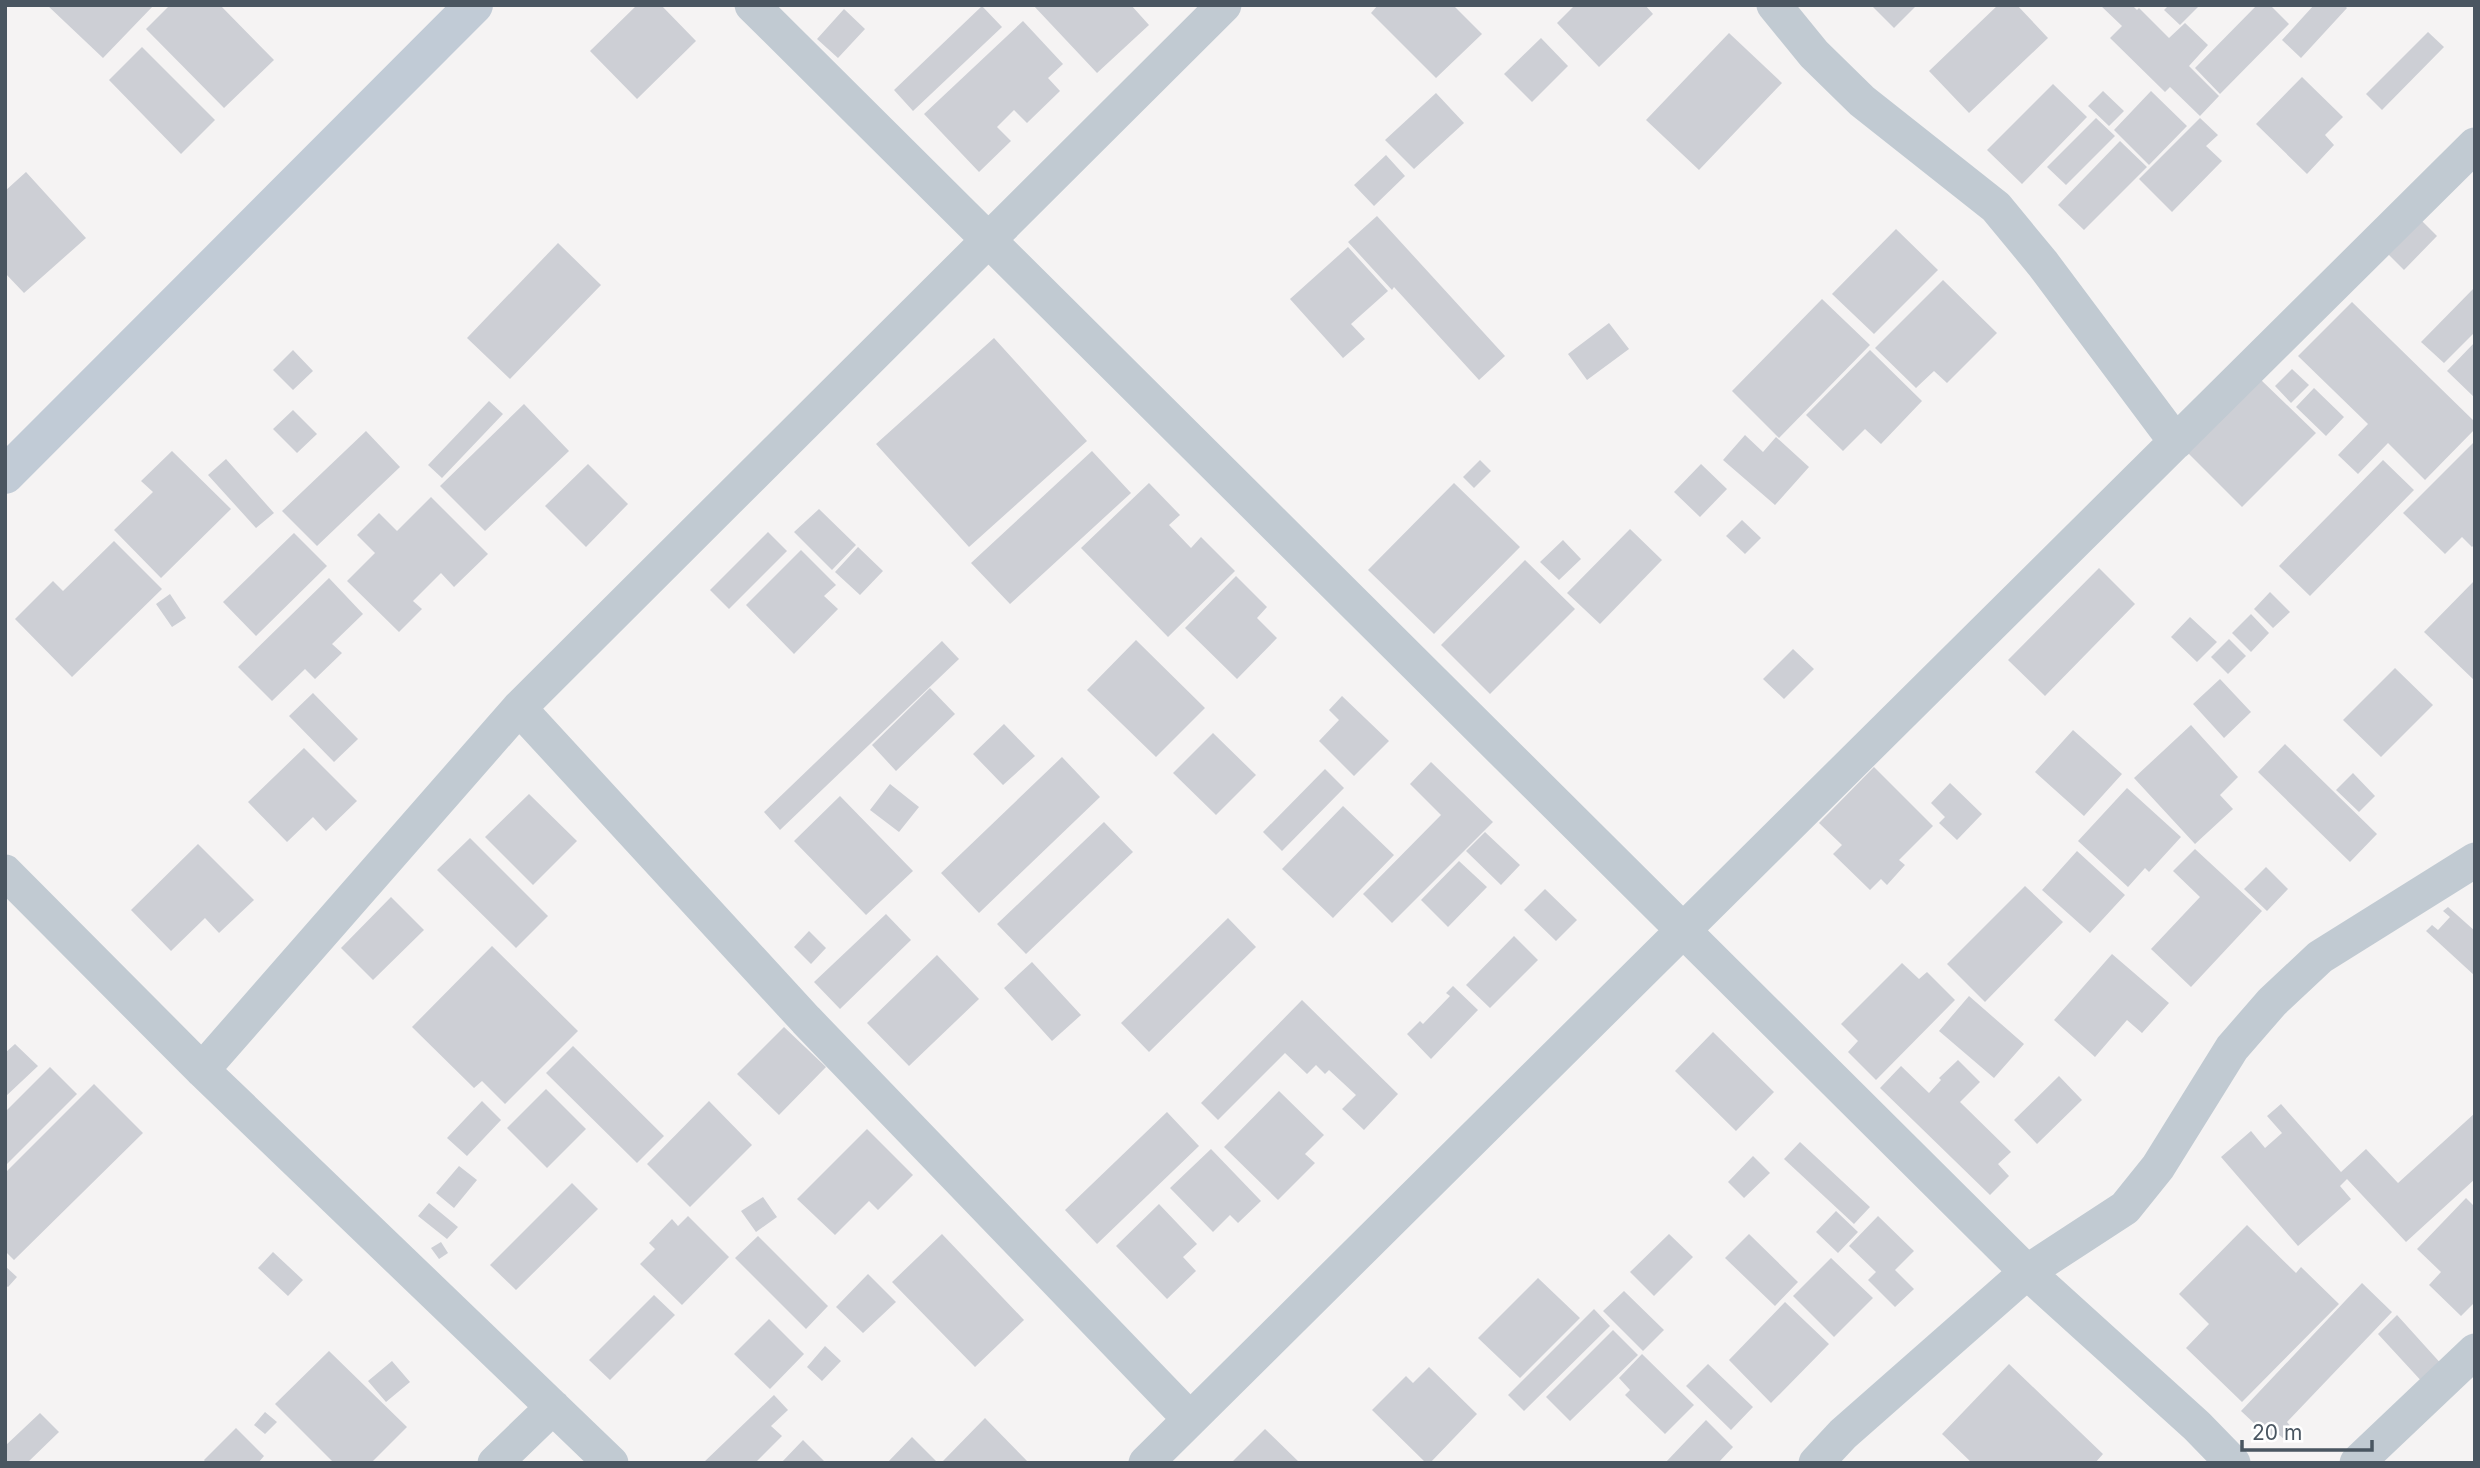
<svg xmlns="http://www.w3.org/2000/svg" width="2480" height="1468" font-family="Inter,sans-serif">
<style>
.building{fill:#cdcfd5}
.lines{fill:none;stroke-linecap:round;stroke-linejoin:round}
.street{stroke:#c1cad2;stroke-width:35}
.secondary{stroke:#c1cbd6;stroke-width:38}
</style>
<rect width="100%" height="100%" fill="#f5f3f3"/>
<!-- building -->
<path class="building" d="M47,5H154L103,58Z
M170,5H220L274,60L224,108L146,29Z
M637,5H661L696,41L637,99L590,51Z
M1033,5H1131L1149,25L1097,73Z
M1378,5H1453L1482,34L1436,78L1371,13Z
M1575,5H1645L1653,14L1599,67L1557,23Z
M1871,5H1917L1894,28Z
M1998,5H2017L2048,38L1969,113L1929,71Z
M2100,5H2132L2137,10L2139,8L2169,38L2185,23L2208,45L2189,66L2219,96L2200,116L2170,87L2165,92L2110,38L2122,26Z
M2169,5H2200L2180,25L2164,10Z
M2257,5H2270L2289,24L2220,94L2195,68Z
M2314,5H2344L2347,8L2301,58L2282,40Z
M982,6L1002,27L913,111L894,90Z
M844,9L865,29L838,58L817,39Z
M1023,21L1063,64L1048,78L1060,91L1027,123L1014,110L997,127L1011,141L979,172L924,114Z
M2428,32L2444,47L2382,110L2366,94Z
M1729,33L1782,83L1699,170L1646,120Z
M1541,38L1568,66L1532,102L1504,74Z
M142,47L215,120L181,154L109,80Z
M2302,77L2343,117L2325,135L2334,145L2307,174L2256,124Z
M2053,84L2087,117L2022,184L1987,150Z
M2103,91L2124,111L2109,126L2088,106Z
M2151,91L2187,126L2149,165L2114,130Z
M1436,93L1464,123L1414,169L1385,140Z
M2096,118L2115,136L2066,185L2047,167Z
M2200,118L2218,135L2206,146L2222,161L2172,212L2139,179Z
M2120,141L2147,167L2084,230L2058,205Z
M1386,155L1405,176L1374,206L1354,185Z
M26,172L86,238L24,293L5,273V191Z
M1377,216L1505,356L1479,380L1394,287L1392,290L1348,242Z
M2417,216L2437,236L2404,270L2383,249Z
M1896,229L1938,270L1874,334L1832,294Z
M558,243L601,285L510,379L467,338Z
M1348,247L1388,291L1351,324L1365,339L1343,358L1290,299Z
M1943,280L1997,333L1947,383L1934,371L1916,388L1875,348Z
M2475,287V332L2444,363L2421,342Z
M1822,299L1870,345L1779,438L1732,391Z
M2352,302L2475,422V429L2425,480L2388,443L2358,474L2338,455L2368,424L2298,356Z
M1609,323L1629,349L1587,380L1568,354Z
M994,338L1087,441L969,547L876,444Z
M2475,342V398L2447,371Z
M293,350L313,371L293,390L273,370Z
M1870,350L1922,401L1881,444L1865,429L1843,451L1806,415Z
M2292,369L2309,385L2291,403L2275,386Z
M2260,379L2316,433L2242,507L2188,453Z
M2314,388L2344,417L2326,436L2296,407Z
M489,401L503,414L442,478L428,465Z
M524,404L569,451L485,531L440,486Z
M293,410L317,434L297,453L273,429Z
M366,431L400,467L317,546L282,511Z
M1745,435L1763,452L1776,437L1809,467L1775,505L1723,460Z
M2475,441V544L2472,547L2462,537L2445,554L2403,513Z
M172,451L231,509L161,578L114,530L153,492L141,481Z
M1092,451L1131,493L1010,604L971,563Z
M226,459L274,513L256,528L208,475Z
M1480,460L1491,471L1474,488L1463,477Z
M2383,460L2414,490L2310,596L2279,566Z
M588,464L628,504L586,547L545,506Z
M1701,464L1727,489L1700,517L1674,492Z
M1149,483L1180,515L1169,525L1191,548L1201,537L1235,571L1168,637L1081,548Z
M1454,483L1520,547L1434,634L1368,570Z
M431,497L488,554L454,587L441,573L413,601L422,609L399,632L347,581L375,553L357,535L379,513L397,531Z
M819,509L856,545L832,570L794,532Z
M1742,520L1761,538L1745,554L1726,536Z
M1630,529L1662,560L1600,624L1567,593Z
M768,532L787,551L729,609L710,590Z
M294,533L327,566L256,636L223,602Z
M1563,540L1581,559L1559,580L1540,562Z
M114,541L162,589L72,677L15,619L53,581L63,591Z
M858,547L883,571L860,595L835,572Z
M801,550L836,585L824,596L838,609L794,654L746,605Z
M1525,560L1575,609L1490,694L1441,645Z
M2099,568L2135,604L2045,696L2008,660Z
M1236,576L1267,607L1257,618L1277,638L1237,679L1185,628Z
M329,578L363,614L332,644L342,653L315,679L305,669L272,701L238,667Z
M2475,580V681L2424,632Z
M2270,592L2290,612L2273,628L2254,609Z
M170,594L186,618L172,627L156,604Z
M2251,614L2269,633L2251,652L2232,633Z
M2190,617L2217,642L2197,662L2171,637Z
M2229,639L2246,656L2228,674L2211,657Z
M1136,640L1205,708L1156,757L1087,690Z
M942,641L959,659L780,830L764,812Z
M1793,649L1814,669L1784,699L1763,679Z
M2395,668L2433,705L2381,757L2343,720Z
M2220,679L2251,712L2224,738L2193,704Z
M930,688L955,714L896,771L872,745Z
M313,693L358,739L334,762L289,716Z
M1342,696L1389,741L1354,776L1319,741L1339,720L1329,710Z
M1004,724L1035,756L1003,785L973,754Z
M2191,725L2238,777L2220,795L2233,809L2195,844L2134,778Z
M2073,730L2122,774L2084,816L2035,772Z
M1213,733L1256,775L1216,815L1173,773Z
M2285,744L2377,834L2350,862L2258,772Z
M304,748L357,801L326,831L313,817L287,842L248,802Z
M1062,757L1100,797L979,913L941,873Z
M1431,762L1493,822L1392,923L1363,894L1441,815L1410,784Z
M1874,767L1933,826L1899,860L1905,865L1887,885L1881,879L1870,890L1833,854L1842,845L1819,823Z
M1325,769L1344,788L1282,851L1263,832Z
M2353,773L2375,796L2359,812L2336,790Z
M1950,783L1982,814L1957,840L1939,823L1945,817L1931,803Z
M890,784L919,807L899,832L870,810Z
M2127,788L2181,837L2149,872L2145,868L2128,887L2078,841Z
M529,794L577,841L533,885L485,837Z
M840,796L913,871L866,915L794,841Z
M1343,806L1394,855L1333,918L1282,869Z
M1104,822L1133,852L1026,954L997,924Z
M1485,832L1520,865L1501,885L1466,851Z
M470,838L548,916L516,948L437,870Z
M198,844L254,900L219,933L205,918L171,951L131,910Z
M2195,849L2262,911L2191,987L2151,949L2200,897L2173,871Z
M2077,851L2125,895L2090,933L2042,890Z
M1459,861L1487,887L1448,927L1421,900Z
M2266,867L2288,889L2267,911L2244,889Z
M2025,886L2063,922L1985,1002L1947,964Z
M1545,889L1577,920L1556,941L1524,910Z
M391,897L424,930L373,980L341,948Z
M2448,907L2475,931V976L2426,931L2432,925L2438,930L2450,917L2443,911Z
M886,914L911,940L840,1009L814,982Z
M1228,918L1256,947L1149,1052L1121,1023Z
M809,931L826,948L811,964L794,947Z
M1514,936L1538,960L1490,1008L1466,985Z
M492,946L578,1031L505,1104L482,1081L474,1088L412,1027Z
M2112,954L2169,1003L2142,1033L2127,1020L2095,1057L2054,1020Z
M937,955L979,999L909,1066L867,1023Z
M1032,962L1081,1015L1052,1041L1004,988Z
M1902,963L1919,979L1927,972L1955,1000L1876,1080L1848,1052L1858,1041L1841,1024Z
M1453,986L1478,1010L1431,1059L1407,1034L1420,1021L1423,1024L1450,996L1446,993Z
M1969,996L2024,1044L1994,1078L1939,1031Z
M1302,1000L1398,1094L1364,1130L1342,1109L1356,1095L1329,1070L1325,1074L1316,1065L1307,1074L1285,1053L1218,1120L1201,1103Z
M784,1027L826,1067L779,1115L737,1074Z
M1713,1032L1774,1092L1736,1131L1675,1071Z
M15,1044L38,1066L5,1097V1053Z
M573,1046L664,1136L637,1163L546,1073Z
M1958,1060L1980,1082L1960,1102L2011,1152L1998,1164L2009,1176L1990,1195L1880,1088L1901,1066L1929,1093L1941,1080L1939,1078Z
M50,1067L77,1094L5,1166V1112Z
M2059,1076L2082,1100L2037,1144L2014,1120Z
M94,1084L143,1133L14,1260L5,1251V1173Z
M546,1089L586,1129L547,1168L507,1128Z
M1279,1091L1324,1135L1305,1154L1315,1163L1278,1200L1224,1147Z
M482,1101L501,1120L467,1156L447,1138Z
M709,1101L752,1145L690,1207L647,1164Z
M2281,1104L2341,1172L2366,1149L2398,1183L2475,1113V1179L2406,1242L2347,1179L2340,1186L2351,1199L2298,1246L2221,1157L2251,1131L2265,1148L2282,1133L2267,1116Z
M1167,1112L1199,1146L1097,1244L1065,1210Z
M867,1129L913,1175L878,1210L869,1201L835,1235L797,1199Z
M1800,1142L1870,1207L1854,1224L1784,1159Z
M1211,1149L1261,1201L1238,1223L1230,1215L1213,1232L1170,1188Z
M1753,1156L1770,1173L1744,1198L1728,1182Z
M459,1166L477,1180L454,1208L436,1193Z
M572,1183L598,1209L516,1290L490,1265Z
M763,1197L777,1217L756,1232L741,1211Z
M2466,1198L2475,1207V1302L2461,1316L2429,1285L2441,1272L2417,1249Z
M429,1203L458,1227L447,1239L418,1216Z
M1159,1204L1197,1244L1183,1257L1196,1271L1167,1299L1116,1246Z
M1836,1211L1858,1232L1838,1253L1816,1232Z
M688,1216L729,1257L682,1305L640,1264L655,1249L649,1243L672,1219L678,1226Z
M1878,1216L1914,1251L1895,1270L1914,1289L1895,1307L1868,1280L1876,1272L1849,1246Z
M2247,1225L2296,1273L2301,1267L2339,1304L2242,1402L2186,1348L2209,1324L2179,1294Z
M942,1234L1024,1320L975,1367L892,1282Z
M1669,1234L1693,1257L1654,1296L1630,1272Z
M1749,1234L1798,1282L1775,1306L1725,1258Z
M758,1236L828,1306L806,1329L735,1258Z
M441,1242L448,1253L439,1259L431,1248Z
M273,1252L303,1280L288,1296L258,1268Z
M1831,1258L1873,1298L1834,1337L1793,1296Z
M5,1266L17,1277L8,1287L5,1285Z
M868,1274L896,1302L863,1333L836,1307Z
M1538,1278L1580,1318L1520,1378L1478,1338Z
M2362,1283L2392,1312L2287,1422L2293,1429L2284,1439L2277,1433L2271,1439L2241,1411Z
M1624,1291L1664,1330L1643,1351L1603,1311Z
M654,1295L675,1315L610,1380L589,1360Z
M1785,1302L1829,1344L1771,1403L1729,1360Z
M1594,1309L1610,1326L1524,1411L1508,1395Z
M2397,1315L2444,1367L2425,1385L2378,1334Z
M769,1319L804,1354L770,1389L734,1354Z
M1613,1330L1638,1355L1570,1421L1546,1397Z
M825,1346L841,1361L822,1381L807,1367Z
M329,1351L407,1427L371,1463H334L275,1404Z
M1642,1354L1694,1405L1665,1434L1625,1395L1630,1390L1619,1378Z
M392,1361L410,1382L386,1402L368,1381Z
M1708,1364L1753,1407L1731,1430L1686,1386Z
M2009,1364L2103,1454L2095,1463H1972L1942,1434Z
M1429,1367L1477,1414L1430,1463H1426L1372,1410L1406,1376L1413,1383Z
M774,1395L788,1410L771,1426L782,1436L755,1463H703Z
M265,1412L277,1422L265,1434L254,1425Z
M40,1413L59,1432L27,1463H5V1446Z
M985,1418L1029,1463H944L943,1461Z
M1706,1420L1733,1447L1718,1463H1665Z
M236,1428L264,1456L258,1463H206L204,1460Z
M1265,1429L1300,1463H1231Z
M912,1437L938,1463H887Z
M803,1440L826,1463H781Z"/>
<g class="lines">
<!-- street -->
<path class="street" d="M752,5L2027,1272L2197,1426L2233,1463
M1774,5L1814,54L1862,101L1996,207L2043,264L2176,442
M519,708L806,1020L1190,1419
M5,872L202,1070L611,1463
M202,1070L519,708L1224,5
M495,1463L553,1407
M1146,1463L2475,145
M1816,1463L1843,1434L2027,1272L2125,1208L2158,1167L2232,1048L2272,1002L2320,957L2475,860
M2357,1463L2475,1351"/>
<!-- secondary -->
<path class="secondary" d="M5,475L474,5"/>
</g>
<!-- border -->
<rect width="2480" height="1468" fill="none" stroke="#4a5661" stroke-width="14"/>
<!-- scale -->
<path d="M2242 1440v10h130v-10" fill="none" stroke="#4a5661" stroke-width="3.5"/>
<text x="2252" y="1440" font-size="21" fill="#4a5661" stroke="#ffffff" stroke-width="5" paint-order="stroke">20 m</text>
</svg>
